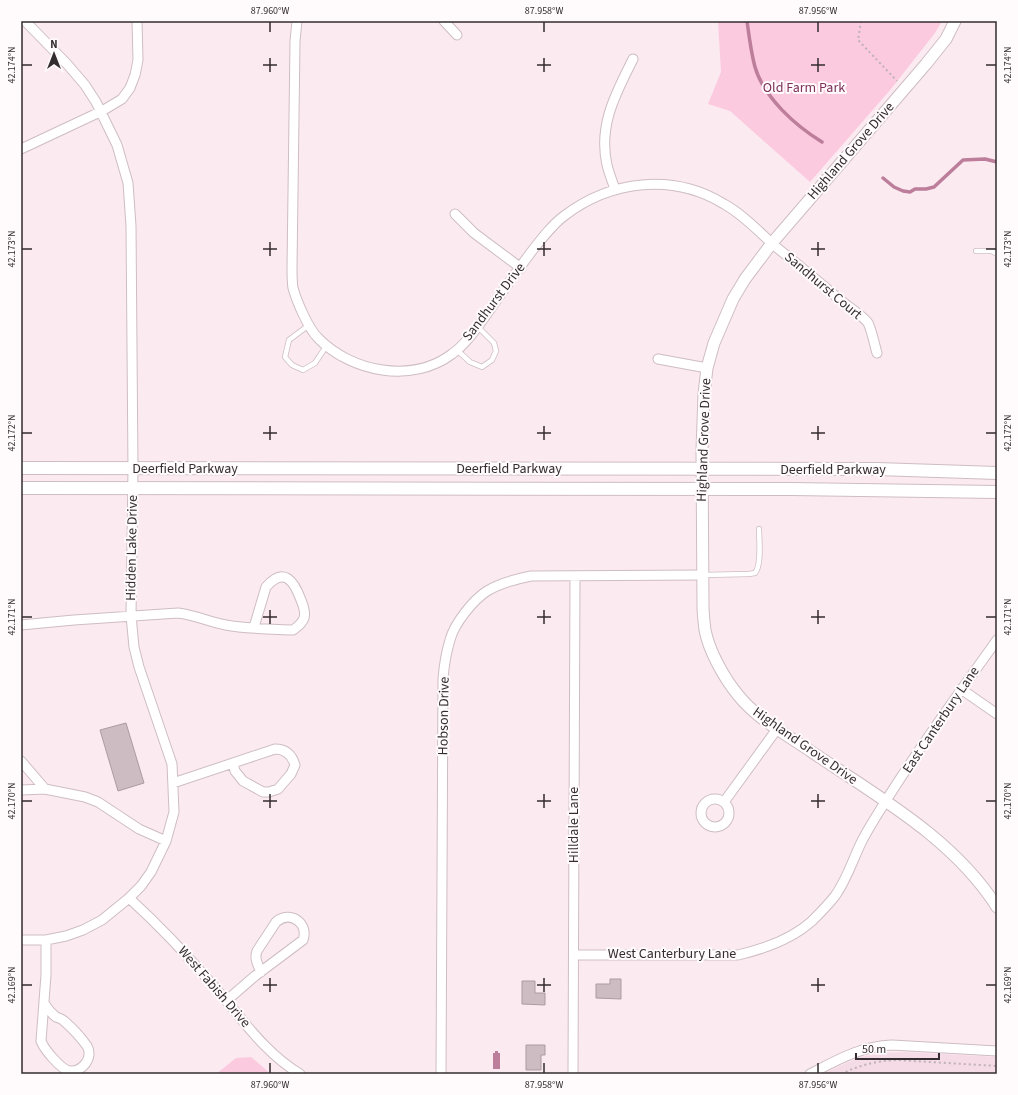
<svg xmlns="http://www.w3.org/2000/svg" width="1018" height="1095" font-family="'Source Sans 3',sans-serif">
<style>
.built{fill:#f5dbe6}
.green{fill:#fbcadf}
.water{fill:#bc7e9a}
.lines{fill:none;stroke-linecap:round;stroke-linejoin:round}
.stream{stroke:#bc7e9a;stroke-width:3.5}
.building{fill:#cebcc3;stroke:#ac9ba2}
.service-casing{stroke:#cebdc4;stroke-width:6}
.minor-casing{stroke:#cebdc4;stroke-width:11}
.tertiary-casing{stroke:#cebdc4;stroke-width:13}
.secondary-casing{stroke:#cebdc4;stroke-width:14}
.path{stroke:#bfb1b6;stroke-width:2;stroke-dasharray:2 3;stroke-linecap:butt}
.service{stroke:#fff;stroke-width:4.5}
.minor{stroke:#fff;stroke-width:9}
.tertiary{stroke:#fff;stroke-width:11}
.secondary{stroke:#fff;stroke-width:12}
.ticks{fill:none;stroke:#332d2f;stroke-width:1.5}
.labels{text-anchor:middle;dominant-baseline:central;stroke-width:4;stroke-linejoin:round;paint-order:stroke}
.park-label{font-size:14px;fill:#7d3159;stroke:#fffbfd}
.street-label{font-size:14px;fill:#332d2f;stroke:#fffbfd}
.neatline{fill:none;stroke:#332d2f;stroke-width:1.5}
.ticks-label{font-size:10px;text-anchor:middle;fill:#332d2f}
</style>
<rect width="100%" height="100%" fill="#fceaf1"/>
<!-- built -->
<path class="built" d="M905,1052L997,1057V1074H822L860,1057L884,1053Z"/>
<!-- green -->
<path class="green" d="M718,21H942L935,33L891,89L810,182L730,111L708,104L721,72Z
M251,1057L271,1074H216L236,1058Z"/>
<!-- water -->
<path class="water" d="M495,1051H498V1053H500V1069H493V1053H495Z"/>
<g class="lines">
<!-- stream -->
<path class="stream" d="M747,21C749,36 751,52 755,67C764,98 796,126 822,142
M883,178L894,187L903,191L910,192L915,189H926L934,187L963,160L985,159L997,162"/>
</g>
<!-- building -->
<path class="building" d="M126,723L144,783L118,791L100,730Z
M610,979H621V999L596,998V984H610Z
M522,981H535V993H545V1005L522,1004Z
M526,1045H545V1055H541V1070H526Z"/>
<g class="lines">
<!-- service casing -->
<g class="service-casing">
<path id="service" d="M976,251H992L997,254
M309,325L289,340L285,357L292,365L303,370L315,363L327,345
M457,350L470,362L482,367L492,360L496,351L494,343L478,327
M703,575L749,574L755,573C762,565 759,539 759,529"/>
</g>
<!-- minor casing -->
<g class="minor-casing">
<path id="minor" d="M297,21L295,41L292,268C292,275 292,282 293,288C297,302 308,328 318,338C351,372 412,384 452,354C466,344 476,329 486,315C501,294 516,272 532,251C542,238 552,225 564,216C611,180 673,173 724,204C744,215 759,232 776,247C799,265 821,284 844,303C849,307 864,317 868,323C871,328 875,346 877,353
M444,21L457,35
M21,149L102,111L122,99L130,88L135,75L138,60L137,21
M615,189C612,181 609,173 607,165C598,125 616,93 633,59
M455,214L474,233L521,268
M658,359L707,368
M21,625L74,620L178,613C195,615 209,622 226,625C246,629 272,629 293,630C297,627 302,624 304,618C306,612 303,605 301,600C294,581 284,566 266,587L254,627
M961,689L997,714
M21,761L45,789
M173,783L275,749C286,749 292,755 295,765L291,774L278,789L269,792H263L243,781L235,771L233,763
M21,790L45,789L85,797L98,802L139,829L166,841
M701 813a14 14 0 1 1 28 0a14 14 0 1 1-28 0Z
M724,802L777,729
M129,898C161,927 189,957 217,990C243,1020 266,1054 300,1074
M21,940H46L66,936L83,930L102,920L129,898L141,886L151,872L166,841L174,812L172,764L139,667L134,647L131,616L133,469L131,226L128,183L117,145L96,102L85,85L67,64L25,21
M574,955H738C764,949 792,939 812,921C820,913 828,905 835,896C846,881 852,862 860,845C865,834 871,825 877,815C914,755 956,697 997,640
M226,1001L255,976L303,940C309,923 290,910 276,922L257,951C254,959 258,965 261,972
M44,1003C47,1008 51,1013 56,1017C59,1018 62,1019 64,1021C71,1027 82,1039 87,1046C94,1058 82,1072 70,1071C61,1070 44,1049 41,1041L46,975V940
M441,1074L443,679C444,666 446,653 450,640C454,624 473,600 487,591C500,583 516,579 531,576L703,575
M573,1074L575,576
M810,1074C837,1060 861,1046 892,1045L997,1051"/>
</g>
<!-- tertiary casing -->
<g class="tertiary-casing">
<path id="tertiary" d="M955,21L946,39L926,64L772,243L745,279L733,299L714,343L707,368L704,394L702,450L703,606C703,614 704,622 705,630C709,651 724,678 738,695C757,719 787,735 812,752C878,797 953,838 997,907"/>
</g>
<!-- secondary casing -->
<g class="secondary-casing">
<path id="secondary" d="M21,468L877,469L997,473
M21,488L792,489L997,492"/>
</g>
<!-- path -->
<path class="path" d="M861,21L858,40L897,81
M841,1074C860,1065 876,1061 897,1060L997,1066"/>
<!-- service -->
<use href="#service" class="service"/>
<!-- minor -->
<use href="#minor" class="minor"/>
<!-- tertiary -->
<use href="#tertiary" class="tertiary"/>
<!-- secondary -->
<use href="#secondary" class="secondary"/>
</g>
<!-- ticks -->
<path class="ticks" d="M270,22V32M544,22V32M818,22V32M270,58V72M544,58V72M818,58V72M22,65H32M263,65H277M537,65H551M811,65H825M986,65H996M270,242V256M544,242V256M818,242V256M22,249H32M263,249H277M537,249H551M811,249H825M986,249H996M270,426V440M544,426V440M818,426V440M22,433H32M263,433H277M537,433H551M811,433H825M986,433H996M270,610V624M544,610V624M818,610V624M22,617H32M263,617H277M537,617H551M811,617H825M986,617H996M270,794V808M544,794V808M818,794V808M22,801H32M263,801H277M537,801H551M811,801H825M986,801H996M270,978V992M544,978V992M818,978V992M22,985H32M263,985H277M537,985H551M811,985H825M986,985H996M270,1063V1073M544,1063V1073M818,1063V1073"/>
<g class="labels">
<!-- park labels -->
<g class="park-label">
<text x="804" y="88">Old Farm Park</text>
</g>
<!-- street labels -->
<g class="street-label">
<text transform="translate(851 151) rotate(-49)">Highland Grove Drive</text>
<text transform="translate(823 286) rotate(40)">Sandhurst Court</text>
<text transform="translate(494 302) rotate(-53)">Sandhurst Drive</text>
<text transform="translate(704 440) rotate(-88)">Highland Grove Drive</text>
<text x="185" y="469">Deerfield Parkway</text>
<text x="509" y="469">Deerfield Parkway</text>
<text x="833" y="470">Deerfield Parkway</text>
<text transform="translate(132 548) rotate(-89)">Hidden Lake Drive</text>
<text transform="translate(444 716) rotate(-89)">Hobson Drive</text>
<text transform="translate(941 720) rotate(-56)">East Canterbury Lane</text>
<text transform="translate(805 746) rotate(35)">Highland Grove Drive</text>
<text transform="translate(574 825) rotate(-90)">Hilldale Lane</text>
<text x="672" y="954">West Canterbury Lane</text>
<text transform="translate(214 987) rotate(49)">West Fabish Drive</text>
</g>
</g>
<!-- border -->
<rect width="1018" height="1095" fill="none" stroke="#fffbfd" stroke-width="44"/>
<!-- north arrow -->
<g transform="translate(54 54)" stroke="#fffbfd" stroke-width="3" paint-order="stroke">
<path d="M0-3L7 15L0 10L-7 15Z" fill="#332d2f"/>
<text y="-6" font-size="11" font-weight="bold" text-anchor="middle" fill="#332d2f">N</text>
</g>
<!-- scale -->
<path d="M856 1053v6h83v-6" fill="none" stroke="#332d2f" stroke-width="2"/>
<text x="862" y="1053" font-size="12" fill="#332d2f" stroke="#fffbfd" stroke-width="3" paint-order="stroke">50 m</text>
<rect x="22" y="22" width="974" height="1051" class="neatline"/>
<g class="ticks-label">
<text x="270" y="14">87.960°W</text>
<text x="544" y="14">87.958°W</text>
<text x="818" y="14">87.956°W</text>
<text transform="translate(11 65) rotate(-90)" y="4">42.174°N</text>
<text transform="translate(1007 65) rotate(-90)" y="4">42.174°N</text>
<text transform="translate(11 249) rotate(-90)" y="4">42.173°N</text>
<text transform="translate(1007 249) rotate(-90)" y="4">42.173°N</text>
<text transform="translate(11 433) rotate(-90)" y="4">42.172°N</text>
<text transform="translate(1007 433) rotate(-90)" y="4">42.172°N</text>
<text transform="translate(11 617) rotate(-90)" y="4">42.171°N</text>
<text transform="translate(1007 617) rotate(-90)" y="4">42.171°N</text>
<text transform="translate(11 801) rotate(-90)" y="4">42.170°N</text>
<text transform="translate(1007 801) rotate(-90)" y="4">42.170°N</text>
<text transform="translate(11 985) rotate(-90)" y="4">42.169°N</text>
<text transform="translate(1007 985) rotate(-90)" y="4">42.169°N</text>
<text x="270" y="1088">87.960°W</text>
<text x="544" y="1088">87.958°W</text>
<text x="818" y="1088">87.956°W</text>
</g>
</svg>
